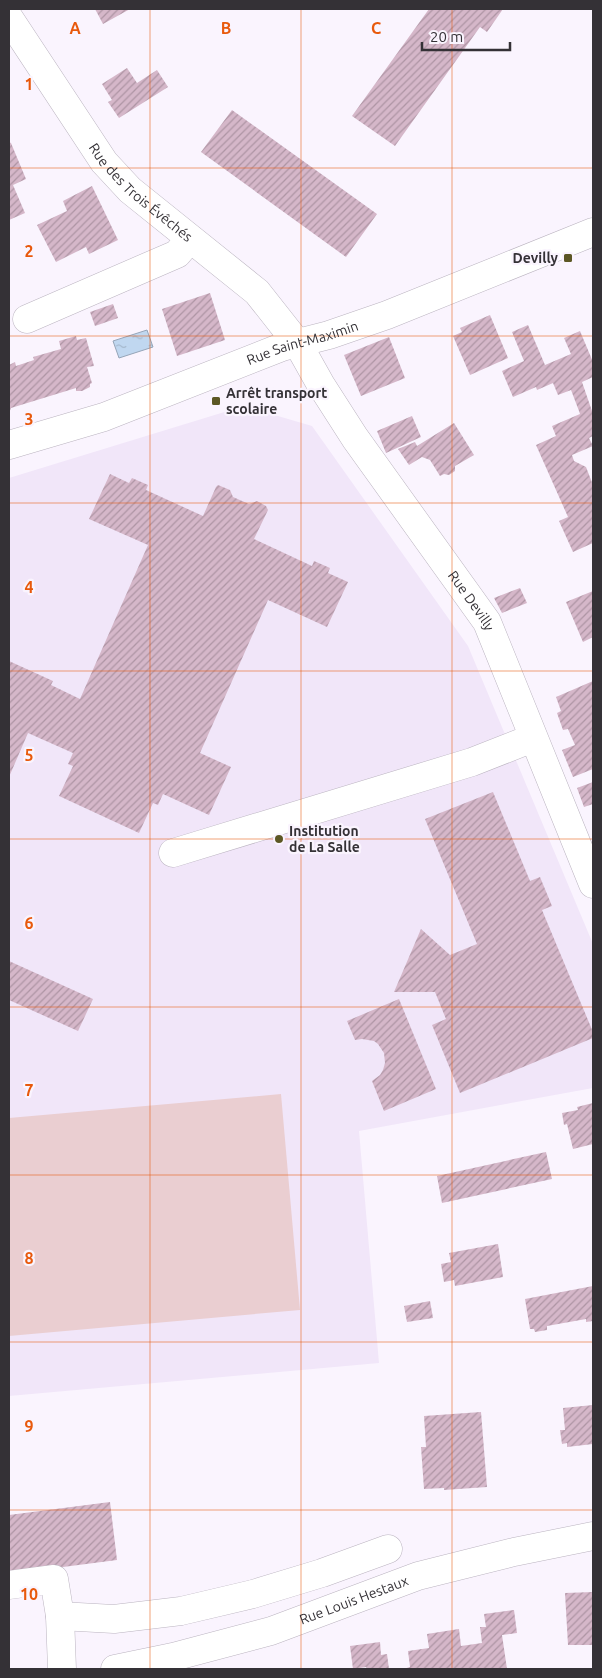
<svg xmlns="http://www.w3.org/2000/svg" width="602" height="1678" font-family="Ubuntu,sans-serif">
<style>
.built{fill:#f1e6f9}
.park{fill:#eaced1}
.water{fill:url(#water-ripples);stroke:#96a5b8}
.building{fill:url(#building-hatch)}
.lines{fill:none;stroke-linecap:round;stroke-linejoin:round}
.minor-casing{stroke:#bbb4c0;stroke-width:29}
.minor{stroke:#fff;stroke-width:28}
.grid{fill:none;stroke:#e8590c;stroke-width:1;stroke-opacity:0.55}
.poi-dot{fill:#5c5724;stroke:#faf4fe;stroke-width:2}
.labels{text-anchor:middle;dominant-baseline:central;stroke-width:4.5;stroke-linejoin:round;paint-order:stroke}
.street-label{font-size:14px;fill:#343136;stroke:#faf4fe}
.poi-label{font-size:14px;font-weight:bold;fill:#343136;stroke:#faf4fe;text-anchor:start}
.grid-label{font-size:16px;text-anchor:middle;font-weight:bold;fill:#e8590c;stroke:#faf4fe;stroke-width:4.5;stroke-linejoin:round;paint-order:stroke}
</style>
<defs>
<pattern id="water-ripples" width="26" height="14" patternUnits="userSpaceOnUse" patternTransform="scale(1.25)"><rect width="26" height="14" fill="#c0d7f0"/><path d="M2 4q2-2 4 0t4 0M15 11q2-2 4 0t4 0" fill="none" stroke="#a6b9ce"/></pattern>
<pattern id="building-hatch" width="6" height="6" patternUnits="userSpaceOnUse" patternTransform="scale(1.25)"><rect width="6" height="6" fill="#d5b7c9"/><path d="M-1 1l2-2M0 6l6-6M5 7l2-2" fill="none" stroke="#ae95a4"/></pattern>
</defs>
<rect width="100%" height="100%" fill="#faf4fe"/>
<!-- built -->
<path class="built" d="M244,406L312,426L468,646L593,944V1088L359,1131L379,1363L9,1396V478Z"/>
<!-- park -->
<path class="park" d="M281,1094L300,1310L9,1336V1118Z"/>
<!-- water -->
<path class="water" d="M147,330L153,347L119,358L113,341Z"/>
<!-- building -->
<path class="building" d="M95,9H130L103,24Z
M429,9H503L487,32L480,27L395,146L352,116Z
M127,68L137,83L157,70L168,87L119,118L108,102L112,100L102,84Z
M232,110L377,214L346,257L201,152Z
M9,142L11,143L26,179L13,185L25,213L9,220Z
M92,186L118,240L89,254L86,247L56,262L37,225L67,211L63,201Z
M210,293L225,340L177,356L162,309Z
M113,304L118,318L95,326L90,312Z
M490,315L508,358L470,375L453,336L462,332L460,328Z
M528,325L545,365L571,354L564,338L580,331L593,362V377L582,382L593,414V436L589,438L593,446L572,455L574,461L586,467L593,485V543L573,552L559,521L568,517L536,445L556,436L552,426L580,414L579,411L571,390L558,395L553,383L537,390L536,387L513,397L502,371L524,361L512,332Z
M76,336L77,340L86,338L94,366L87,367L92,383L90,384V387L82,391H76V388L11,408L9,413V365L15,362L16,366L34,360L33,357L61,349L59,341Z
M389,337L405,378L361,396L344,355Z
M412,416L421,437L386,453L377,431Z
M454,423L474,455L455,466V471L449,475L444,474L440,476L430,460L422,457L409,465L398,449L415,442L417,446Z
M110,474L129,483L132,478L148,485L146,490L203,516L216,487L218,485L230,490L233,497L249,504L257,501L266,506L268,510L254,539L312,566L314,561L330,568L328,573L348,582L327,627L268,600L200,753L231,767L209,815L163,794L158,805L153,803L139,833L59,796L73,766L68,764L73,753L28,733L9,777V661L53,681L51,685L80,699L148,545L89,519Z
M520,588L527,603L502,613L494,598Z
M593,591V637L583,642L566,602Z
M593,681V769L573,777L562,750L575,745L568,729L563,730L557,713L561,711L556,697Z
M593,782V804L584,807L577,788Z
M493,792L530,881L540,877L552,906L542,910L593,1032V1038L460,1093L432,1025L446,1019L435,992H394L421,929L450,955L477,944L425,819Z
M9,961L93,999L78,1031L9,1000Z
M399,999L436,1089L384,1111L372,1081L380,1075L383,1070L385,1063L384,1053L378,1044L374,1041L362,1039L355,1040L347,1021Z
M593,1103V1144L573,1149L567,1124L564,1125L562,1113L578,1110L577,1107Z
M546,1152L552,1179L442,1203L437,1176Z
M498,1244L503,1277L455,1286L454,1280L444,1282L441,1264L451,1262L449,1253Z
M593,1286V1321L586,1322V1319L547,1326V1330L535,1332L534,1329H530L525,1299Z
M430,1301L433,1318L407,1322L404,1306Z
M593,1405V1444L567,1447V1443L562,1444L560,1430H565L563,1408Z
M481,1412L487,1487L444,1490V1488L424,1489L421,1447H426L424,1416Z
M110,1502L117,1560L9,1574V1515Z
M593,1592V1645H568L565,1593Z
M514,1610L517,1633L502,1635L507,1669H403L410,1667L408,1651L429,1648L427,1634L459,1629L461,1646L482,1643L480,1627H486L484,1614Z
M380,1642L381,1655L387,1654L389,1669H367L366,1667L353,1669L350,1646Z"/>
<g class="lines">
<!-- minor casing -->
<g class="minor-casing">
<g id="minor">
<path id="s1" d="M9,18L104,162L130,190L257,292L298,344L321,385L355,438L487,622L593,884"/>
<path d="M27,319L177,254L190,239"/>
<path id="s2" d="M9,445L104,417L282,347L329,335L387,315L593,232"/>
<path d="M173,853L472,762L533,738"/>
<path d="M9,1585L54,1579L60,1616L62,1669"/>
<path d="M60,1616L114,1619L181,1611L253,1594L322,1573L388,1549"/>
<path id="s3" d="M115,1669L173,1657L271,1631L418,1576L514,1552L593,1536"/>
</g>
</g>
<!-- minor -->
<use href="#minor" class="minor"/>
</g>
<!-- grid -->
<path class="grid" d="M150,9V1669M301,9V1669M452,9V1669M9,168H593M9,336H593M9,503H593M9,671H593M9,839H593M9,1007H593M9,1175H593M9,1342H593M9,1510H593"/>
<!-- markers -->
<g class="poi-dot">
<rect x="563" y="253" width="10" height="10" rx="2.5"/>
<rect x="211" y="396" width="10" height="10" rx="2.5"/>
<circle cx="279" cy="839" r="5"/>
</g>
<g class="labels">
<!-- street labels -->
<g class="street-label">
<text stroke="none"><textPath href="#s1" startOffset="220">Rue des Trois Évêchés</textPath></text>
<text stroke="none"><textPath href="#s2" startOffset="311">Rue Saint-Maximin</textPath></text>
<text stroke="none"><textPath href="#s1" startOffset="750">Rue Devilly</textPath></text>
<text stroke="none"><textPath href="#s3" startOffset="249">Rue Louis Hestaux</textPath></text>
</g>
<!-- poi labels -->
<g class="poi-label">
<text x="558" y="258" text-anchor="end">Devilly</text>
<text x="226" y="393">Arrêt transport<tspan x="226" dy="16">scolaire</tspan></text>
<text x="289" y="831">Institution<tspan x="289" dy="16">de La Salle</tspan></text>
</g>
</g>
<g class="grid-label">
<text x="75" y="34">A</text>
<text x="226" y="34">B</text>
<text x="376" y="34">C</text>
<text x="29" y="90">1</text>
<text x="29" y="257">2</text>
<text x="29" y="425">3</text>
<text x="29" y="593">4</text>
<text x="29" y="761">5</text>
<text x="29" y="929">6</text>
<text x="29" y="1096">7</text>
<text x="29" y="1264">8</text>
<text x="29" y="1432">9</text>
<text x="29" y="1600">10</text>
</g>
<!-- border -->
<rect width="602" height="1678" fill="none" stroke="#343136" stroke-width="20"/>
<!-- scale -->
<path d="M422 42v8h88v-8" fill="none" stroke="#343136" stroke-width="2.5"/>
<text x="430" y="42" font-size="15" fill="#343136" stroke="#faf4fe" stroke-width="4" paint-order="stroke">20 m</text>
</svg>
